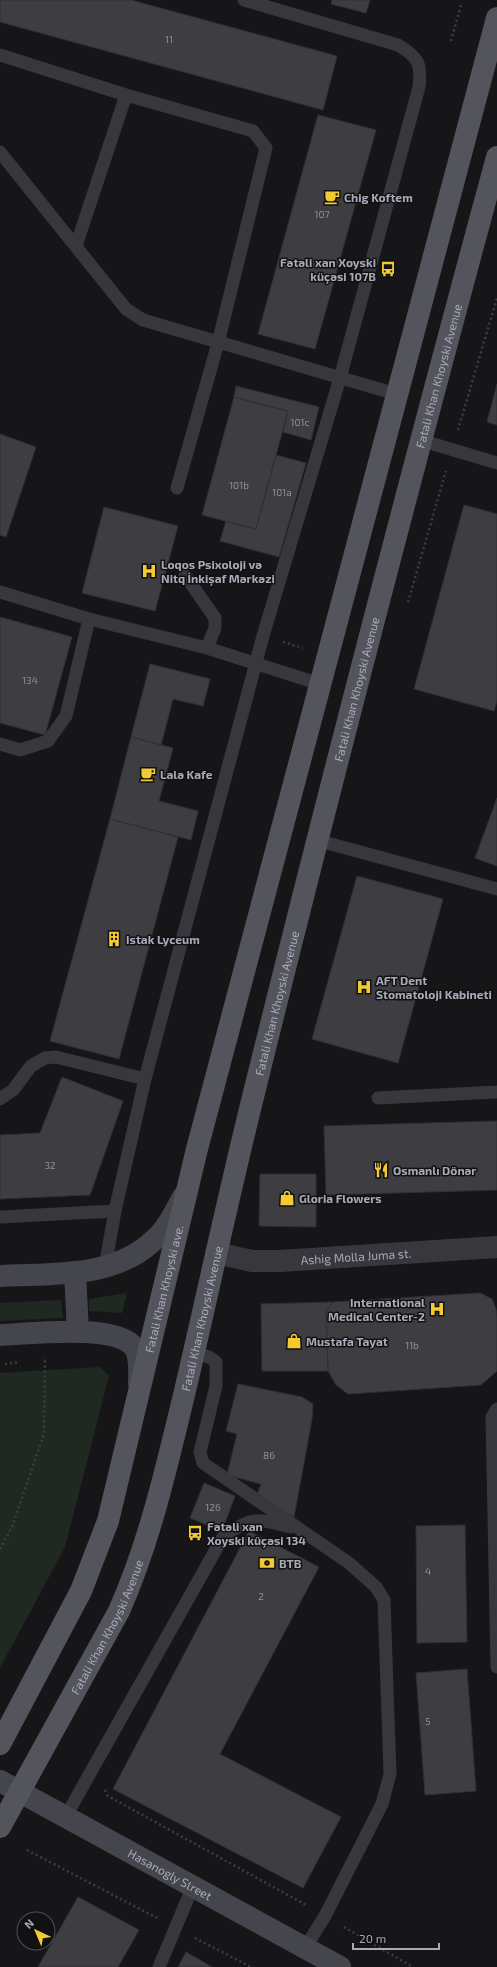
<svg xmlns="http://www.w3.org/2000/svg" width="497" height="1967" font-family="'Exo 2',sans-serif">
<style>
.green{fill:#202822}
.building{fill:#3e3e42;stroke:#313034}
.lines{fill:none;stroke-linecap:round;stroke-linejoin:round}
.path{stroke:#3d3e44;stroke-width:2.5;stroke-dasharray:2 3;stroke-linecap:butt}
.lane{stroke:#37373d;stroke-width:13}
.street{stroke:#37373d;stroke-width:22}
.secondary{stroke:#45464d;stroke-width:22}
.primary{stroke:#53545c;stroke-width:22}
.labels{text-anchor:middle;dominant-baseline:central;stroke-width:3;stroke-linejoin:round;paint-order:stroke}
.number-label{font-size:10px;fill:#8e909a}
.poi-label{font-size:12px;font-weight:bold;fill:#a8abb8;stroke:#111113;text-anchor:start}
.street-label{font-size:12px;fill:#a8abb8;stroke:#111113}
</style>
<rect width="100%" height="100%" fill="#161618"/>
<!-- green -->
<path class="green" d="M127,1293L122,1313L89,1311V1299Z
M61,1300L63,1318L0,1321V1303Z
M100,1367L109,1376L65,1547L0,1668V1373Z"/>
<!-- building -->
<path class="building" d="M0,0H131L337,56L323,110L0,22Z
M332,0H370L366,13L331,4Z
M318,115L376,130L315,349L258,334Z
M497,384V425L487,422Z
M236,386L319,407L311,440L283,432L288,411L234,397Z
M234,397L288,411L256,529L202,515Z
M0,434L36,447L6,537L0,535Z
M276,455L306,463L279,557L220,541L226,521L256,529Z
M464,505L497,514V701L494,711L414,689Z
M104,507L178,526L155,611L82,593Z
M0,617L72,637L45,735L0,723Z
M150,664L210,679L203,706L173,699L161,745L131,737Z
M131,737L173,748L159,801L198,811L191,840L110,819Z
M497,798V866L475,858Z
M110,819L178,837L119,1059L50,1041Z
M357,876L443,899L398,1063L312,1039Z
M62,1077L123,1101L90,1195L0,1199V1135L40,1133Z
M497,1121V1190L326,1195L324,1126Z
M260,1174H316V1227L259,1226Z
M480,1293L492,1299L496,1309L497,1318V1371L481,1385L348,1394L336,1385L328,1371L326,1311L333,1302Z
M333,1302L326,1311L328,1371H262L261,1304Z
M238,1384L302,1397L313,1404L312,1419L294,1517L257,1495L261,1484L227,1475L237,1434L226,1431Z
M204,1483L235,1496L222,1531L190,1518Z
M465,1525L467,1642L417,1643L416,1526Z
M249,1531L319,1567L220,1754L341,1817L303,1888L113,1789Z
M467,1669L476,1791L425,1795L416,1673Z
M78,1897L139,1930L118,1967H38Z
M186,1952L212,1967H178Z"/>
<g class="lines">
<!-- path -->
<path class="path" d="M451,41L461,5
M458,430L497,298
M408,602L446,471
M283,642L303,648
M5,1364L20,1362
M0,1549L12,1527L44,1434L45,1359L43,1360
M105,1790L108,1796L306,1905
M27,1850L157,1918
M344,1927L413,1967
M195,1938L251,1967"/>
<!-- lane -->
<path class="lane" d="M0,55L126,95L76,246
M126,95L253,131L266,148L218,343L177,488
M0,152L126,309L143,320L396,394
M420,440L497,463
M185,575L215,618V628L207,648
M0,592L89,619L207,648L320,684
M0,744L20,750L48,741L66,716L89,619
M316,840L497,889
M378,1098L497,1092
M0,1099L13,1090L31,1066L45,1058L56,1057L145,1079
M0,1217L115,1211
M105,1267L115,1211L145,1079L263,636L340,378L419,87C422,63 418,57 398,45L244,0
M194,1353L209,1357L216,1362V1386L200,1452L203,1463L349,1563L376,1587L384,1600L390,1774L382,1804L325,1916L305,1948
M497,1409L492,1417L497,1667
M66,1816L223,1537C253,1515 257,1519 291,1527
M159,1967L193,1886"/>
<!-- street -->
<path class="street" id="s1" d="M216,1253L252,1261H280L497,1247"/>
<!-- secondary -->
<g class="secondary">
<path d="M75,1272L78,1332"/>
<path d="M0,1276C51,1273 114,1279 154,1240C167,1229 175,1212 183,1197"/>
<path d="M0,1335C29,1334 115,1323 134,1347C141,1356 139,1372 139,1383"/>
<path id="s2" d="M0,1781L340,1967"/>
</g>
<!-- primary -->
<g class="primary">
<path id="s3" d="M0,1744L81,1591L108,1521L197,1149L497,18"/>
<path id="s4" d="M0,1827L119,1611C150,1541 166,1469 184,1395C207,1297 228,1198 252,1101C330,785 412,471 497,157"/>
</g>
</g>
<!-- icons -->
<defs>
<g id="cafe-bare" transform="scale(1.2)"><path d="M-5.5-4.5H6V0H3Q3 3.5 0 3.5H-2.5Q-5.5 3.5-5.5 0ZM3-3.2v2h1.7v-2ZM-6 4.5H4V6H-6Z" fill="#f4ca32" stroke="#111113" stroke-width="2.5" paint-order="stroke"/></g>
<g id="bus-bare" transform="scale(1.2)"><path d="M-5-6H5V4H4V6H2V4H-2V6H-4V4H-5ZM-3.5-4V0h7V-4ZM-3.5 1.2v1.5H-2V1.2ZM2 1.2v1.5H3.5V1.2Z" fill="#f4ca32" stroke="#111113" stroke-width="2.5" paint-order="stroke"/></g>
<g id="hospital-bare" transform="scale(1.2)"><path d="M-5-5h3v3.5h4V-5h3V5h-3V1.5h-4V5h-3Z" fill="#f4ca32" stroke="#111113" stroke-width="2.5" paint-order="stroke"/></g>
<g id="building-bare" transform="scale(1.2)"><path d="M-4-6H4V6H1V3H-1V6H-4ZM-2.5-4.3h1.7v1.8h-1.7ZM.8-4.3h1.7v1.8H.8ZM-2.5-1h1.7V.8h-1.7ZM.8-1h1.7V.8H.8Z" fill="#f4ca32" stroke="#111113" stroke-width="2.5" paint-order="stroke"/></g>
<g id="restaurant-bare" transform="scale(1.2)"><path d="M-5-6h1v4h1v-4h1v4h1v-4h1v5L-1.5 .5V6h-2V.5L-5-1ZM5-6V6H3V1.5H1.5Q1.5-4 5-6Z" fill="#f4ca32" stroke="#111113" stroke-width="2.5" paint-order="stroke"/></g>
<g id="shop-bare" transform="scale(1.2)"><path d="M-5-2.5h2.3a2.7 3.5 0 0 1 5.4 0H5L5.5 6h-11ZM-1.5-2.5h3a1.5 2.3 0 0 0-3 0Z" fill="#f4ca32" stroke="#111113" stroke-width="2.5" paint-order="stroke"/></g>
<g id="bank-bare" transform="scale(1.2)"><path d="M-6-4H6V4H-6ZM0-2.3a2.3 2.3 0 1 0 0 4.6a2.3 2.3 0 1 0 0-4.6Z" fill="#f4ca32" stroke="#111113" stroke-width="2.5" paint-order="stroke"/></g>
</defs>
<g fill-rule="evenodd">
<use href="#cafe-bare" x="332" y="197"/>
<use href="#bus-bare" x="388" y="269"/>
<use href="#hospital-bare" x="149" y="571"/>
<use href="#cafe-bare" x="148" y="774"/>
<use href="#building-bare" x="114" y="939"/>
<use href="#hospital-bare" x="364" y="987"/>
<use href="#restaurant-bare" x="381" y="1170"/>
<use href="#shop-bare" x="287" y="1198"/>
<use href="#hospital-bare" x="437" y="1309"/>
<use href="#shop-bare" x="294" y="1341"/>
<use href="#bus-bare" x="195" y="1533"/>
<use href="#bank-bare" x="267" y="1563"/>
</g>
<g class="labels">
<!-- number labels -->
<g class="number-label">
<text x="169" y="39">11</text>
<text x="322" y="214">107</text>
<text x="300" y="422">101c</text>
<text x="239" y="485">101b</text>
<text x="282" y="492">101a</text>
<text x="30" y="680">134</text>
<text x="50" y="1165">32</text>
<text x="412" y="1345">11b</text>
<text x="269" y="1455">86</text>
<text x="213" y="1507">126</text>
<text x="428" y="1571">4</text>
<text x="261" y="1596">2</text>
<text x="428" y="1721">5</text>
</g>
<!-- poi labels -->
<g class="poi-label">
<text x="344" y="197">Chig Koftem</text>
<text x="376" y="262" text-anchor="end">Fətəli xan Xoyski<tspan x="376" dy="14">küçəsi 107B</tspan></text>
<text x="161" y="564">Loqos Psixoloji və<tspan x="161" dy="14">Nitq İnkişaf Mərkəzi</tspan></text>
<text x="160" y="774">Lalə Kafe</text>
<text x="126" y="939">Istak Lyceum</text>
<text x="376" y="980">AFT Dent<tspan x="376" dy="14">Stomatoloji Kabineti</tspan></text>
<text x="393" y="1170">Osmanlı Dönər</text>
<text x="299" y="1198">Gloria Flowers</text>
<text x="425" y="1302" text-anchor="end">International<tspan x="425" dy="14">Medical Center-2</tspan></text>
<text x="306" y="1341">Mustafa Tayat</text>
<text x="207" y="1526">Fətəli xan<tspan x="207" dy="14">Xoyski küçəsi 134</tspan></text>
<text x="279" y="1563">BTB</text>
</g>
<!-- street labels -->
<g class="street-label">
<text stroke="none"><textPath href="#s4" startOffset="1523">Fatali Khan Khoyski Avenue</textPath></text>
<text stroke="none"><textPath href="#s4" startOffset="1199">Fatali Khan Khoyski Avenue</textPath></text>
<text stroke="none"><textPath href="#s4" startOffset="875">Fatali Khan Khoyski Avenue</textPath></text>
<text stroke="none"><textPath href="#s1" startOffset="141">Ashig Molla Juma st.</textPath></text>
<text stroke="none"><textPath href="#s3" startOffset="487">Fatali Khan Khoyski ave.</textPath></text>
<text stroke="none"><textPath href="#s4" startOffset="551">Fatali Khan Khoyski Avenue</textPath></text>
<text stroke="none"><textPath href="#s4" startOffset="227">Fatali Khan Khoyski Avenue</textPath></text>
<text stroke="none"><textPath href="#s2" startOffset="194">Hasanogly Street</textPath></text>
</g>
</g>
<!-- north arrow -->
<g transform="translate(36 1931) rotate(316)"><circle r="19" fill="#111113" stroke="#4d4f55"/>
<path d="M0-3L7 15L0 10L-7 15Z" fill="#f4ca32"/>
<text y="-6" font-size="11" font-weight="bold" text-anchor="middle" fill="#a8abb8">N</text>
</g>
<!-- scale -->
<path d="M353 1943v6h86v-6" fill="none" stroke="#a8abb8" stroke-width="2"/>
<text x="359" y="1943" font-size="12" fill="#a8abb8" stroke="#111113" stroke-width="3" paint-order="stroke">20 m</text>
</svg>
